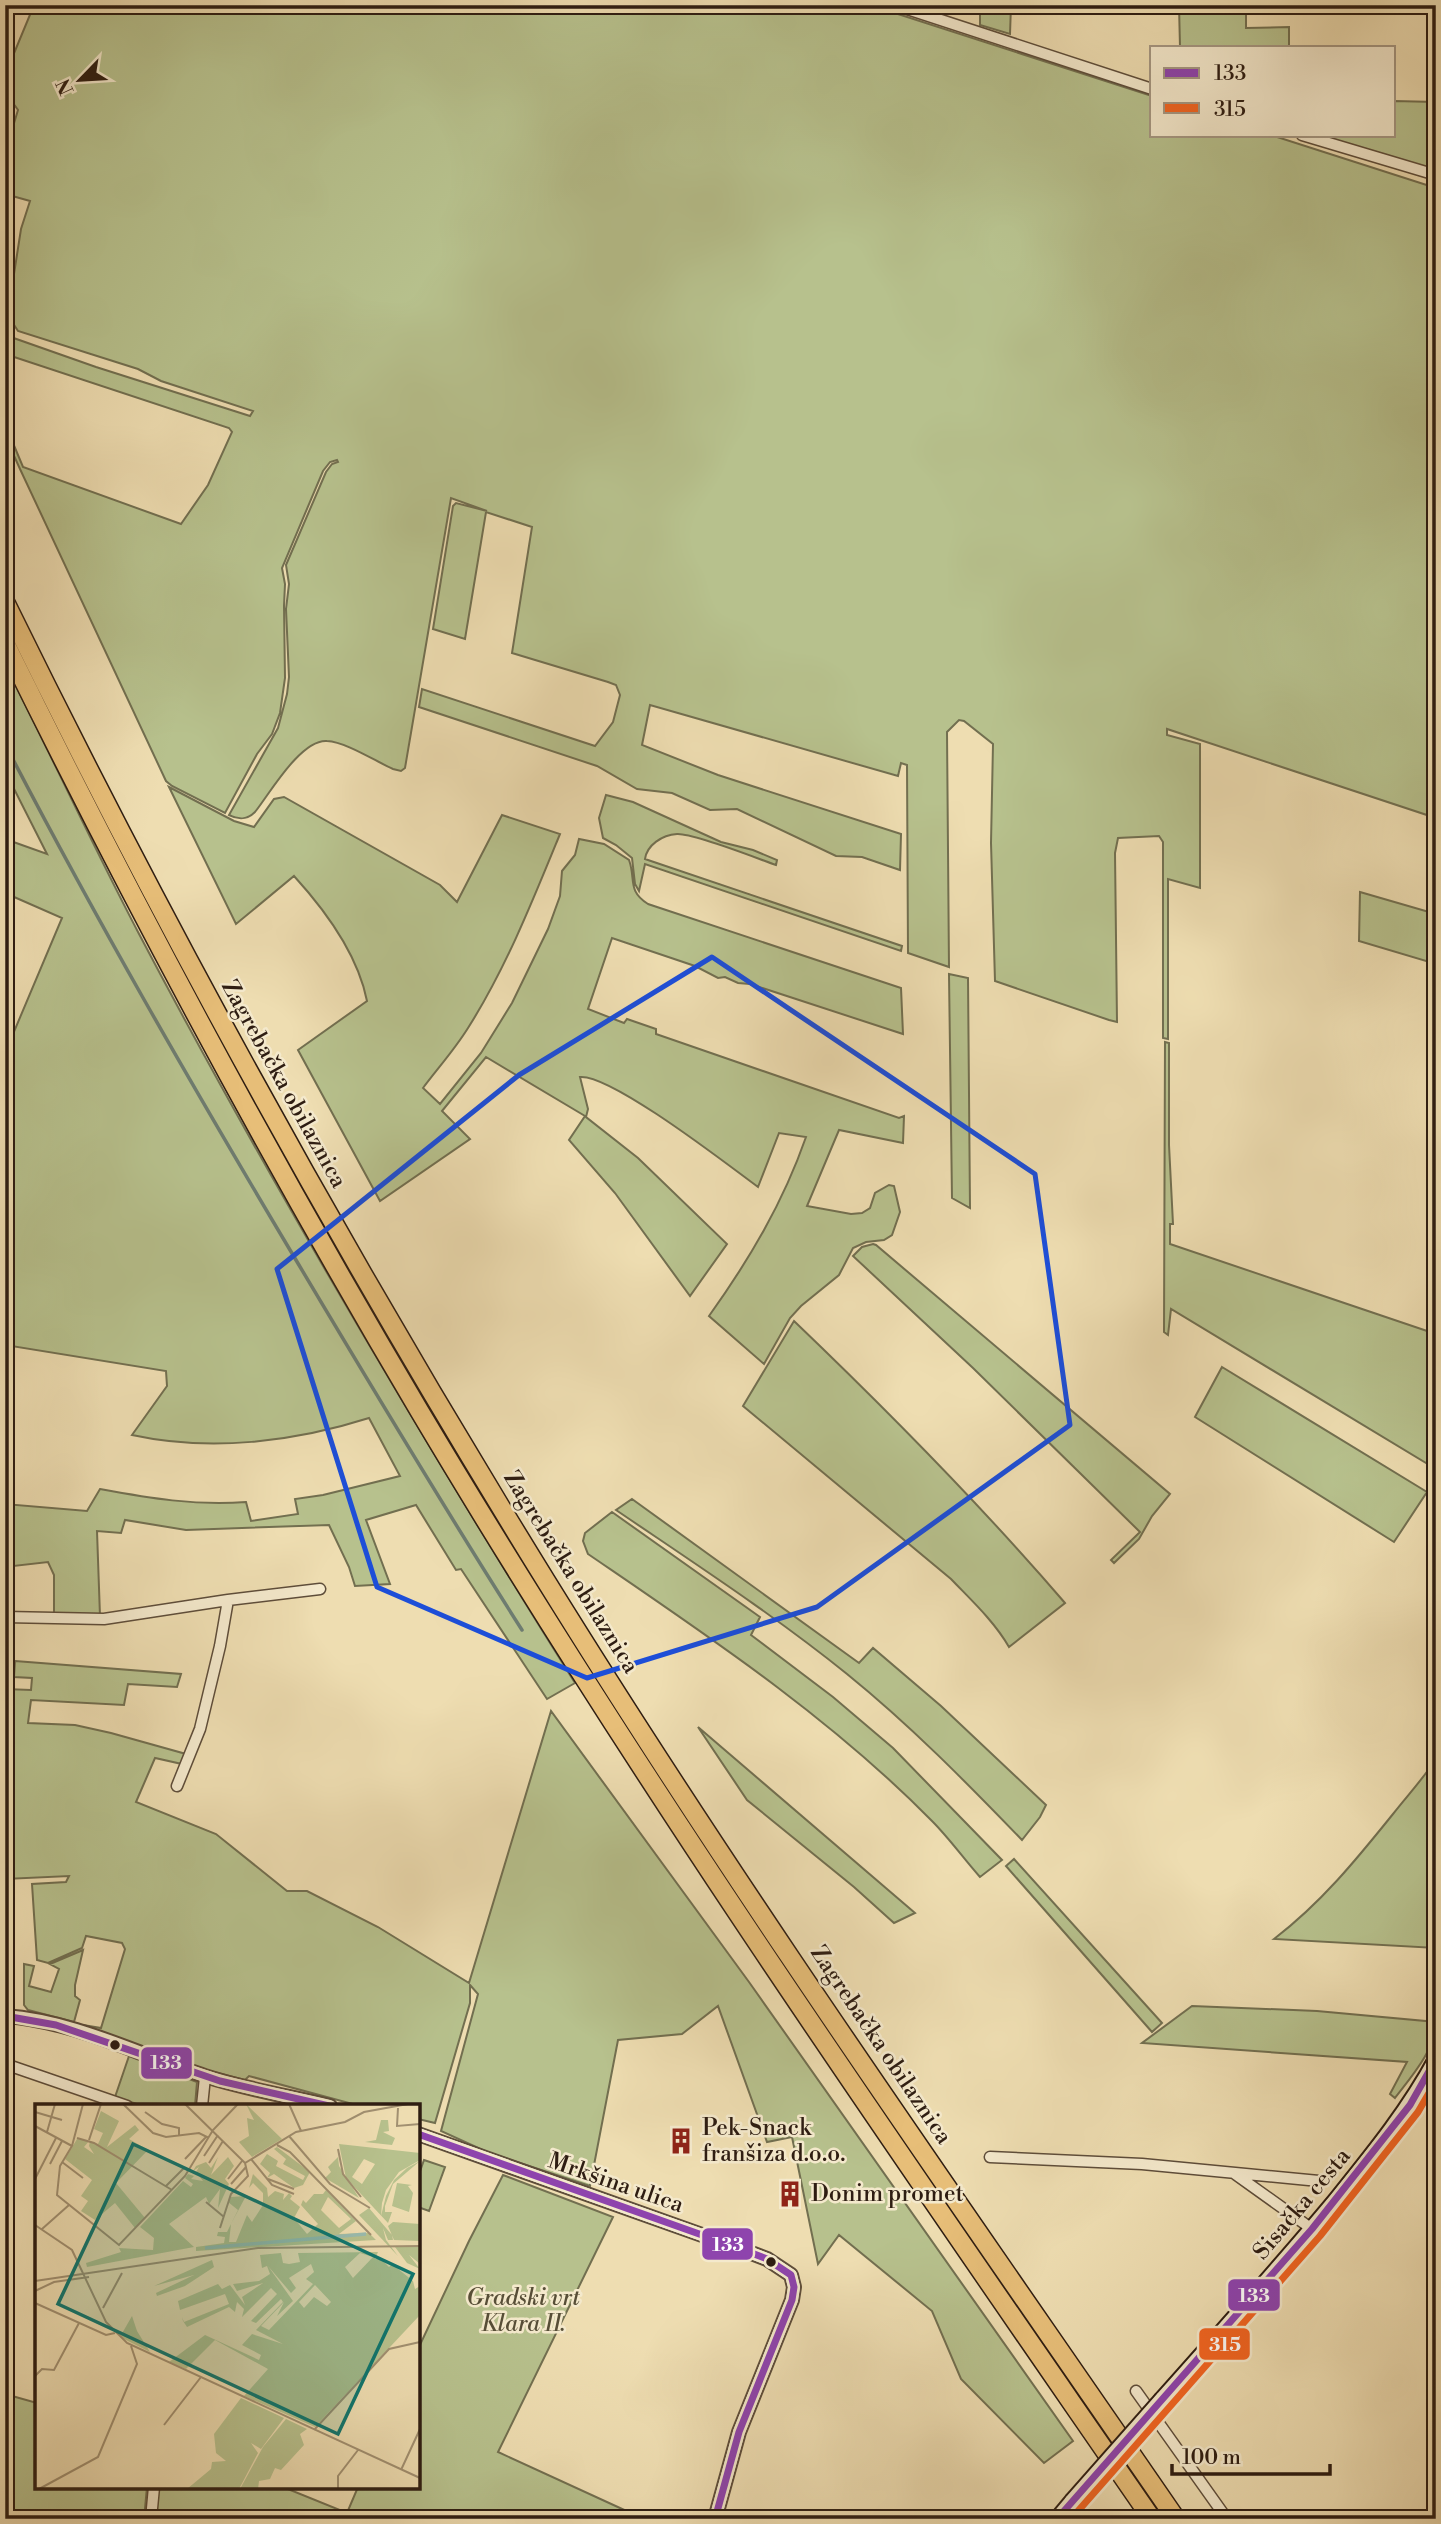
<svg xmlns="http://www.w3.org/2000/svg" width="1441" height="2524" font-family="'Libre Bodoni',serif">
<style>
.green{fill:#b7c18d;stroke:#726f50;stroke-width:2}
.lines{fill:none;stroke-linecap:round;stroke-linejoin:round}
.stream{stroke:#6e7c70;stroke-width:3.5}
.minor-casing{stroke:#5e4d3a;stroke-width:13}
.tertiary-casing{stroke:#5e4d3a;stroke-width:16}
.secondary-casing{stroke:#2e1d12;stroke-width:18}
.motorway-casing{stroke:#2e1d12;stroke-width:21}
.minor{stroke:#f4e9cc;stroke-width:10}
.tertiary{stroke:#f4e9cc;stroke-width:12}
.secondary{stroke:#f4e9cc;stroke-width:14}
.motorway{stroke:#e7be78;stroke-width:18}
.secondary-bridge-casing{stroke:#2e1d12;stroke-width:18;stroke-linecap:butt}
.secondary-bridge{stroke:#f4e9cc;stroke-width:14}
.bus-1-casing{stroke:#f4e9cc;stroke-width:12}
.bus-2-casing{stroke:#f4e9cc;stroke-width:12}
.bus-1{stroke:#8e44ad;stroke-width:7}
.bus-2{stroke:#f26522;stroke-width:7}
.marked{fill:none;stroke:#1d4ed8;stroke-width:5;stroke-linejoin:round}
.bus-dot{fill:#2e1d12;stroke:#f4e9cc;stroke-width:2.5}
.labels{text-anchor:middle;dominant-baseline:central;stroke-width:5;stroke-linejoin:round;paint-order:stroke}
.street-label{font-size:23px;fill:#2e1d12;stroke:#f4e9cc}
.poi-label{font-size:23px;fill:#2e1d12;stroke:#f4e9cc;text-anchor:start}
.park-label{font-size:23px;font-style:italic;fill:#574e37;stroke:#f4e9cc}
.inset-river{fill:none;stroke:#99bbae;stroke-width:3.5}
.inset-road{fill:none;stroke:#a19071;stroke-width:2}
.view{fill:#0f766e;fill-opacity:0.15;stroke:#0f766e;stroke-width:3.5}
.inset-edge{fill:none;stroke:#2e1d12;stroke-width:3.5}
.line-badge{stroke:#f4e9cc;stroke-width:2.5}
.badge-label{font-size:19px;text-anchor:middle;font-weight:bold;fill:#fff}
</style>
<rect width="100%" height="100%" fill="#eeddb1"/>
<filter id="stains"><feTurbulence type="fractalNoise" baseFrequency=".00286" numOctaves="4"/><feColorMatrix values="0 0 0 0 .2 0 0 0 0 .09 0 0 0 0 .02 0 0 0 .5 -.17"/></filter>
<radialGradient id="worn" r=".72"><stop offset=".6" stop-color="#630" stop-opacity="0"/><stop offset="1" stop-color="#630" stop-opacity=".3"/></radialGradient>
<!-- green -->
<path class="green" d="M34,5H870L1152,96V135H1271L1436,188V818L1167,729V735L1200,744V888L1168,879V1039L1163,1038V842L1159,836L1118,838L1115,853L1117,1022L1109,1020L995,981L991,843L993,744L964,721L959,720L947,732L949,967L908,953L907,765L901,763L898,776L650,705L642,745L718,775L901,834L900,870L862,857L836,856L737,809L710,810L672,793L637,789L597,766L419,707L422,689L595,746L613,722L620,695L616,685L608,682L512,653L532,527L486,512L465,639L433,629L453,506L456,503L487,511L451,498L405,768L401,771L393,769C375,761 346,742 327,741C301,739 270,793 255,812C247,820 239,820 229,815L278,728L287,694L289,677L286,609L289,584L286,565L326,472L332,464L338,462L337,460L330,462L323,471L282,568L285,584L284,606L285,678L280,713L272,734L257,754L225,813L172,786L166,781L20,469L5,436V424L23,467L181,524L208,485L232,432L229,428L5,354V335L96,367L250,416L253,411L161,381L138,369L18,331L5,311V281L14,274L21,229L30,201L5,194V153L18,110L5,92V75Z
M980,5H1011L1010,34L980,25Z
M1179,5H1246V28L1289,27V47H1180Z
M1394,101L1436,102V174L1312,135H1394Z
M5,664C50,753 92,844 138,932C273,1189 421,1437 575,1683L547,1699L461,1569L456,1570L416,1505L366,1520L390,1584L355,1586L349,1567L329,1525L186,1530L125,1520L121,1533L97,1531L100,1616L54,1617V1575L48,1562L5,1567V1504L87,1511L100,1489C149,1498 195,1506 246,1502L251,1521L298,1514L295,1499L323,1495L400,1476L369,1418C294,1442 210,1452 132,1435L167,1386L166,1371L5,1345V1053L62,918L5,893V839L47,854L5,771Z
M169,787L234,821L254,827L274,799L284,797L440,885L457,902L502,815L560,834C533,900 506,968 468,1028C455,1049 438,1068 423,1088L440,1104L481,1053L512,1003L548,929L560,896L562,871L575,855L579,839L604,844L629,860C636,879 627,891 648,904L901,988L903,1034L750,984L738,983L725,977L718,978L695,966L612,938L588,1009L624,1023L627,1019L656,1029V1034L899,1118L904,1116L903,1143L839,1130L807,1206L851,1214L862,1213L870,1208L875,1193L889,1185L894,1186L900,1212L892,1235L884,1240L866,1242L853,1248L839,1275L801,1306L790,1318L764,1364L709,1316C749,1260 783,1203 806,1137L779,1133L758,1187C728,1165 611,1074 580,1077L588,1109L586,1117L638,1158L727,1244L690,1296L615,1193L569,1140L585,1116L486,1057L442,1111L470,1139L380,1201L298,1050L367,1001C358,955 325,910 294,876L236,924Z
M606,795L633,802L721,842L753,850L777,860L776,865C756,858 694,833 677,834C662,835 647,845 645,859L902,946L901,951L645,864L639,891L635,884L632,858L616,845L603,838L599,818Z
M1360,892L1436,914V964L1359,941Z
M949,974L968,978L970,1208L952,1198Z
M1165,1042L1169,1043V1145L1173,1224H1170V1244L1436,1334V1469L1171,1309L1168,1335L1164,1332Z
M873,1244L876,1245L1170,1494L1152,1516L1139,1539L1114,1563L1111,1560L1140,1532L973,1368L853,1256L862,1247Z
M794,1321C889,1412 980,1504 1065,1603L1009,1647C994,1621 971,1600 951,1579L743,1406Z
M1222,1367L1427,1492L1394,1542L1195,1417Z
M632,1499L859,1663L873,1648L941,1706L1046,1805L1040,1817L1022,1840C966,1782 910,1725 847,1674C774,1615 694,1563 616,1510Z
M612,1512L760,1617L751,1635L833,1697L893,1748L1002,1860L980,1877C964,1859 949,1838 932,1821C830,1717 708,1636 588,1554L583,1541L585,1533Z
M15,1661L181,1674L177,1687L128,1684L124,1705L31,1700L28,1723L75,1725L111,1733L186,1754L182,1764L155,1758L136,1802L216,1834L287,1891H307L378,1927L469,1983L551,1711L749,1982L1073,2441L1044,2463L961,2379L932,2311L839,2235L818,2264L792,2137L767,2142L718,2006L682,2034L618,2040L590,2186L487,2152L441,2131L478,1994L470,1985V2003L435,2123L418,2119V2106H360L249,2076L245,2080L206,2070L83,2025L101,2028L125,1949L122,1943L86,1936L82,1948L48,1963L37,1960L32,1884L66,1882L69,1876L5,1879V1689L31,1690L32,1678L14,1677Z
M698,1727L915,1913L894,1923L854,1887L747,1800Z
M1436,1759V1948L1274,1939C1321,1903 1356,1860 1393,1814C1407,1796 1423,1779 1436,1759Z
M1014,1859L1162,2023L1152,2032L1006,1866Z
M83,1950L75,1985V1996L80,2000L74,2022L28,2010L24,2005V1964L34,1966L29,1986L51,1992L59,1969L50,1964Z
M1192,2006L1317,2011L1436,2022C1436,2049 1411,2077 1395,2098L1390,2094L1407,2062L1142,2043Z
M129,2056L197,2082L195,2106H143L115,2097Z
M424,2160L445,2167L429,2211L418,2207V2177Z
M503,2175L613,2217L498,2452L644,2519H148L149,2487H283L347,2513L358,2487H418V2349L469,2241Z
M5,2394L37,2403V2487H147L144,2519H5Z"/>
<g class="lines">
<!-- stream -->
<path class="stream" d="M5,744C95,918 193,1087 293,1255C368,1381 443,1506 522,1630"/>
<!-- minor casing -->
<g class="minor-casing">
<path id="minor" d="M895,5L1152,89
M1302,135L1436,175
M5,1617L104,1619L228,1600L320,1589
M177,1786L200,1729L220,1646L228,1600
M5,2036L9,2016
M5,2064L127,2106
M202,2106L205,2077
M990,2157L1142,2164L1319,2181
M1235,2174L1312,2229
M1136,2391L1227,2519
M151,2519L154,2487"/>
</g>
<!-- tertiary casing -->
<g class="tertiary-casing">
<path id="tertiary" d="M5,2016C75,2021 139,2055 205,2076C245,2089 288,2096 330,2106
M418,2134L733,2246L767,2259L791,2275L794,2287L792,2300L739,2432L715,2519"/>
</g>
<!-- secondary casing -->
<g class="secondary-casing">
<path id="secondary" d="M1162,2399C1220,2334 1278,2269 1334,2202C1371,2156 1408,2111 1436,2059
M1057,2519L1072,2501"/>
</g>
<!-- motorway casing -->
<g class="motorway-casing">
<path id="motorway" d="M5,602C169,937 350,1264 546,1581C744,1901 963,2209 1176,2519
M5,643C134,905 271,1161 420,1412C646,1792 901,2155 1152,2519"/>
</g>
<!-- minor -->
<use href="#minor" class="minor"/>
<!-- tertiary -->
<use href="#tertiary" class="tertiary"/>
<!-- secondary -->
<use href="#secondary" class="secondary"/>
<!-- motorway -->
<use href="#motorway" class="motorway"/>
<!-- secondary-bridge casing -->
<g class="secondary-bridge-casing">
<path id="secondary-bridge" d="M1072,2501L1162,2399"/>
</g>
<!-- secondary-bridge -->
<use href="#secondary-bridge" class="secondary-bridge"/>
<!-- bus-1 casing -->
<g class="bus-1-casing">
<path id="bus-1" d="M5,2016L56,2025L220,2081L329,2106
M418,2134L733,2246L767,2259L791,2275L794,2287L792,2300L739,2432L715,2519
M1057,2519L1312,2229L1410,2105L1436,2059"/>
</g>
<!-- bus-2 casing -->
<g class="bus-2-casing">
<path id="bus-2" d="M1071,2519L1320,2236L1418,2112L1436,2081"/>
</g>
<!-- bus-1 -->
<use href="#bus-1" class="bus-1"/>
<!-- bus-2 -->
<use href="#bus-2" class="bus-2"/>
</g>
<!-- marked area -->
<path class="marked" d="M712,957L1035,1174L1070,1425L817,1607L587,1678L377,1587L277,1269L519,1075Z"/>
<!-- icons -->
<defs>
<g id="building-bare" transform="scale(2.1)"><path d="M-4-6H4V6H1V3H-1V6H-4ZM-2.5-4.3h1.7v1.8h-1.7ZM.8-4.3h1.7v1.8H.8ZM-2.5-1h1.7V.8h-1.7ZM.8-1h1.7V.8H.8Z" fill="#8f2418" stroke="#f4e9cc" stroke-width="2.5" paint-order="stroke"/></g>
</defs>
<g fill-rule="evenodd">
<use href="#building-bare" x="681" y="2141"/>
<use href="#building-bare" x="790" y="2194"/>
</g>
<!-- markers -->
<g class="bus-dot">
<circle cx="115" cy="2045" r="6"/>
<circle cx="771" cy="2262" r="6"/>
</g>
<g class="labels">
<!-- street labels -->
<g class="street-label">
<text transform="translate(284 1084) rotate(61)">Zagrebačka obilaznica</text>
<text transform="translate(571 1572) rotate(58)">Zagrebačka obilaznica</text>
<text transform="translate(881 2045) rotate(56)">Zagrebačka obilaznica</text>
<text transform="translate(616 2183) rotate(19)">Mrkšina ulica</text>
<text transform="translate(1302 2204) rotate(-50)">Sisačka cesta</text>
</g>
<!-- poi labels -->
<g class="poi-label">
<text x="702" y="2128">Pek-Snack<tspan x="702" dy="26">franšiza d.o.o.</tspan></text>
<text x="811" y="2194">Donim promet</text>
</g>
<!-- park labels -->
<g class="park-label">
<text x="523" y="2298">Gradski vrt<tspan x="523" dy="26">Klara II.</tspan></text>
</g>
</g>
<!-- overview -->
<g transform="translate(35 2104)">
<rect width="385" height="385" fill="#eeddb1"/>
<path d="M211,0L247,35L217,53L204,38L214,32L212,14L219,16ZM66,7L84,17L72,43L100,21L104,26L94,35L113,46L81,79L110,114L100,124L80,99L60,116L46,107L53,97L46,92L57,76L30,55L42,35L54,37L49,43L59,50L54,42L55,37L63,40L68,29L59,25ZM346,16H353L354,27L348,28L360,34L357,41L330,38L341,36ZM304,40L385,49V56L364,68L351,86L347,99L346,112L351,92L359,76L372,64L385,57L358,80L350,102V108H357L353,119L311,74ZM329,55L340,60L327,80L317,73ZM242,43L275,68L268,81L259,84L239,70L232,74L235,69L225,60L232,50L243,57L241,62L268,76L270,72L248,60L251,55L239,45ZM183,53L176,71L193,53L199,62L190,75L194,80L183,104L185,85L174,100L171,93L134,120L159,143L52,163L51,159L86,148L84,144L118,146L119,134L105,123L148,77L156,83L158,80L150,74L153,70L159,72L156,75L168,77L161,68L164,63L158,67L161,62L171,58L176,64ZM303,53L304,62L324,94L290,74L296,68L293,63ZM218,70L232,84L233,93L240,87L249,90L248,96L254,89L257,92L255,95L265,103L259,114L272,130L283,120L266,101L268,96L271,99L279,90H288L291,86L321,117L304,130L334,129L341,136L161,147V143L189,139L190,133L182,132L183,128H192L203,106L193,98L196,93L211,92L196,120L194,138H201L212,111L217,118L228,101V89L218,79L214,84ZM293,93L316,115L304,124L286,106ZM362,79L377,81L373,82L378,89L374,108L357,102ZM334,104L357,131L358,136H353L348,124L351,136L363,152L324,111ZM358,118L385,120V137L359,136L353,122ZM360,143H385V160L374,151L385,165L372,159ZM343,148L340,155H346L354,163L357,160L378,177L380,185L385,182V211L280,323L209,292L233,265L180,236L151,265L134,258L170,231L224,256L226,251L207,241L217,230L248,240L221,226L248,198L246,195L221,219L216,217L242,190L236,184L207,213L209,205L202,198L200,208L194,203L152,223L148,217L147,213L149,218L194,200L190,190L145,206L143,197L183,180L187,185L195,181L210,201L207,193L228,179L202,187L198,180L224,177L235,170L232,162L227,164L225,151L246,149L248,159L254,160L265,158L263,149ZM325,149L338,153L318,174L310,163ZM276,160L279,168L271,175L278,180L234,226L226,222L249,198L242,212L258,197L233,162L256,189L261,184L254,174ZM280,181L296,198L292,202L279,193L269,204L264,198ZM177,156L179,163L150,182L122,192L121,189L159,171L119,182ZM97,212L102,227L115,248L85,233ZM206,294L249,314L226,345L216,339L223,349L204,385H152L176,365L177,358L191,357L181,349L179,330ZM251,315L272,325L265,330L269,341L246,366L240,364L235,375L224,377L223,385H205L228,343Z" fill="#b7c18d" fill-rule="evenodd"/>
<path class="inset-river" d="M170,144L331,130"/>
<path class="inset-road" d="M88,0L118,29L131,33L164,29L174,34M150,0L210,59L261,28L310,18L329,8L373,0M254,0L266,27M363,4L362,22L385,20M0,8L27,16M110,8L127,20L144,24V32M0,22L37,42L25,62L22,91L84,141L150,72L178,26L203,0M12,28L20,0M254,32L295,80L335,104M42,34L59,39L137,86M54,36L66,0M242,41L255,48L336,131M37,42L48,0M303,45L308,70L326,93M169,52L183,31M150,55L171,33M216,55L237,81L259,90M27,58L48,74M174,59L188,37M15,60L27,37M0,75L21,34M193,75L207,57M233,75L259,85M196,80L211,63M131,82L149,64L154,67M171,98L189,113M0,121L37,146L71,218L92,239L385,374M185,124L196,90L213,72L210,59M7,125L34,101M0,177L223,144L385,142M0,187L19,178L54,173M0,199L71,231L80,229M68,204L87,169M0,272L7,265L19,266L44,219M129,321L166,273M279,326L354,245L385,238M366,366L385,325M4,385L63,353L102,260L96,242M303,385V372L323,346"/>
<path class="view" d="M98,40L378,170L303,330L23,200Z"/>
<rect width="385" height="385" class="inset-edge"/>
</g>
<g class="line-badge">
<rect x="140" y="2046" width="53" height="34" rx="7" fill="#8e44ad"/>
<rect x="701" y="2227" width="53" height="34" rx="7" fill="#8e44ad"/>
<rect x="1227" y="2278" width="54" height="34" rx="7" fill="#8e44ad"/>
<rect x="1198" y="2327" width="53" height="34" rx="7" fill="#f26522"/>
</g>
<g class="badge-label">
<text x="166" y="2069">133</text>
<text x="728" y="2251">133</text>
<text x="1254" y="2302">133</text>
<text x="1225" y="2351">315</text>
</g>
<!-- margin -->
<rect width="1441" height="2524" fill="none" stroke="#eeddb1" stroke-width="28"/>
<rect x="7" y="7" width="1427" height="2510" fill="none" stroke="#2e1d12" stroke-width="3.5"/>
<rect x="14" y="14" width="1413" height="2496" fill="none" stroke="#2e1d12" stroke-width="2"/>
<!-- legend -->
<rect x="1150" y="46" width="245" height="91" fill="#f4e9cc" stroke="#a59782" stroke-width="2"/>
<rect x="1164" y="68" width="35" height="10" fill="#8e44ad" stroke="#a59782" stroke-width="2"/>
<text x="1214" y="80" font-size="21" fill="#2e1d12">133</text>
<rect x="1164" y="103" width="35" height="10" fill="#f26522" stroke="#a59782" stroke-width="2"/>
<text x="1214" y="116" font-size="21" fill="#2e1d12">315</text>
<!-- north arrow -->
<g transform="translate(80 80) rotate(245)" stroke="#f4e9cc" stroke-width="5" paint-order="stroke">
<path d="M0-5L12 26L0 18L-12 26Z" fill="#2e1d12"/>
<text y="-10" font-size="19" font-weight="bold" text-anchor="middle" fill="#2e1d12">N</text>
</g>
<!-- scale -->
<path d="M1172 2464v10h158v-10" fill="none" stroke="#2e1d12" stroke-width="3.5"/>
<text x="1182" y="2464" font-size="21" fill="#2e1d12" stroke="#f4e9cc" stroke-width="5" paint-order="stroke">100 m</text>
<rect width="100%" height="100%" filter="url(#stains)"/>
<rect width="100%" height="100%" fill="url(#worn)"/>
</svg>
